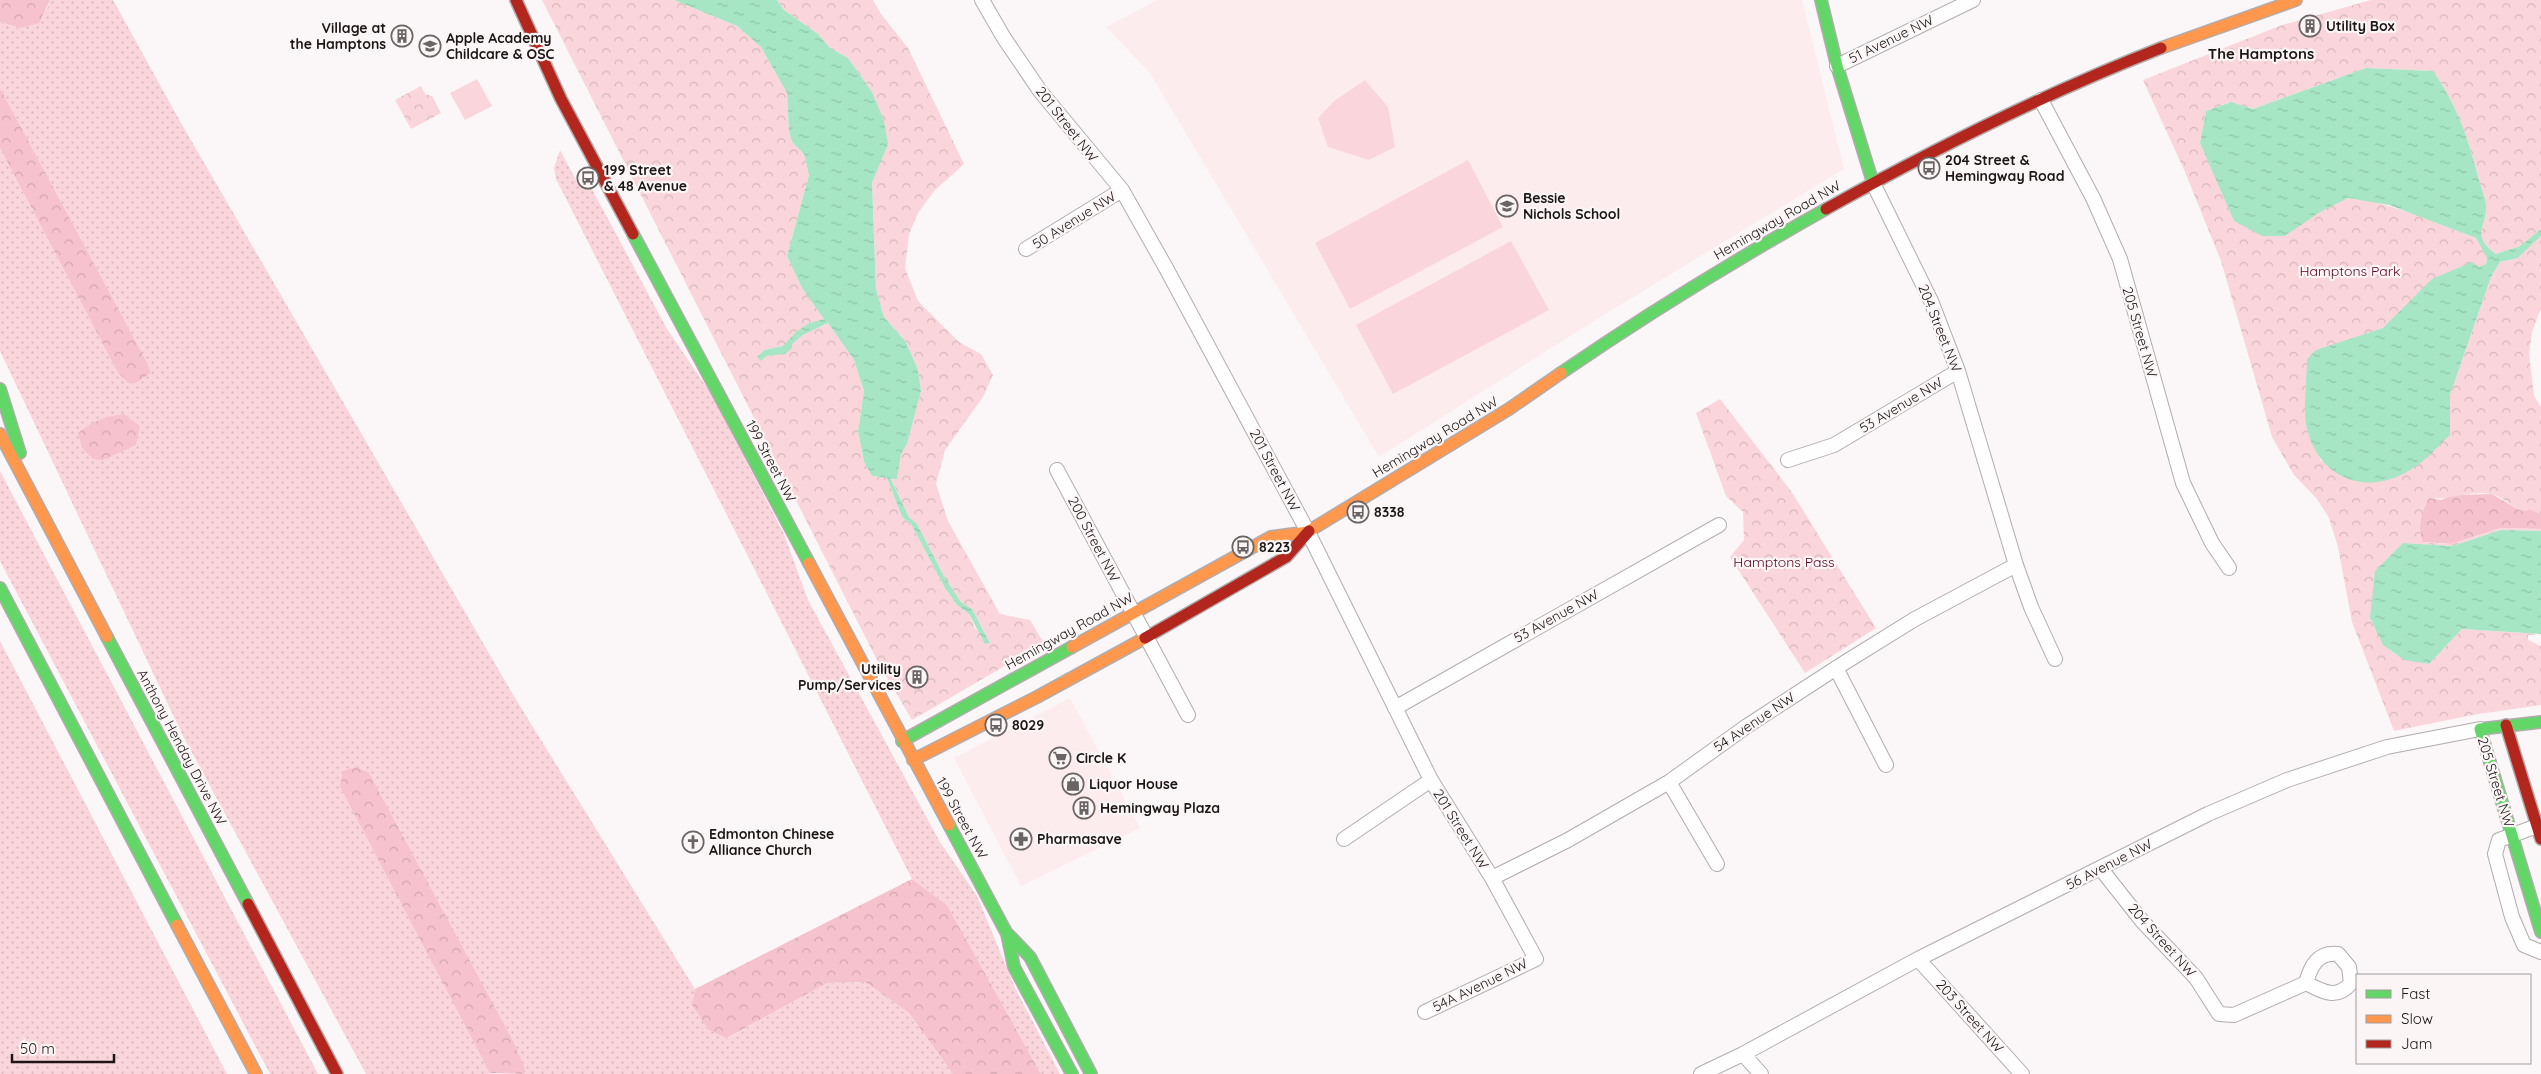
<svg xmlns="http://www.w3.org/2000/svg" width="2541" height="1074" font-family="Quicksand,sans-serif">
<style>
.built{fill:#fdecee}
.grass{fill:url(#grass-dots)}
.forest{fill:url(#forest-crowns)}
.park{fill:url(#park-crowns)}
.pitch{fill:#fad6dc}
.water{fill:url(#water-ripples)}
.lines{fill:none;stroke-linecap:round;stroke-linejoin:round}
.street-casing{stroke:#b1acad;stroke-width:16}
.fast-casing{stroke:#b1acad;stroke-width:14}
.slow-casing{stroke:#b1acad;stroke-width:14}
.jam-casing{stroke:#b1acad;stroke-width:14}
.street{stroke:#fefefe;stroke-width:14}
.fast{stroke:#63d668;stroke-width:11}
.slow{stroke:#ff974d;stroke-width:11}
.jam{stroke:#b3261e;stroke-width:11}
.labels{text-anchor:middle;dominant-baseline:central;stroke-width:4.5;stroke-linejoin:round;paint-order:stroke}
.poi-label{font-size:14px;font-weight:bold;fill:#1c1617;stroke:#fcf5f6;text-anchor:start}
.street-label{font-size:14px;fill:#1c1617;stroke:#fcf5f6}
.park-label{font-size:14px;fill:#560423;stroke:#fcf5f6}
.neighbourhood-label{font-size:15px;font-weight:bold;fill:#1c1617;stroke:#fcf5f6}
</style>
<defs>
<pattern id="grass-dots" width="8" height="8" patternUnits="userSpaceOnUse" patternTransform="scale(1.25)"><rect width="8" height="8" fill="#fad6dc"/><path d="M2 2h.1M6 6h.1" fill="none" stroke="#d6b7bc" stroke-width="1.8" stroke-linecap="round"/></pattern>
<pattern id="forest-crowns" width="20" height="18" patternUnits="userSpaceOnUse" patternTransform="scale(1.25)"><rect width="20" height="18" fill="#f6c2cd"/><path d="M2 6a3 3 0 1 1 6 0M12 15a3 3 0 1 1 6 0" fill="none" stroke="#d2a6af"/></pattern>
<pattern id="park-crowns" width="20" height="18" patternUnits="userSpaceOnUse" patternTransform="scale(1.25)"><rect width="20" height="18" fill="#fad6dc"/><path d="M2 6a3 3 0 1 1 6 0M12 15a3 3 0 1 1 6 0" fill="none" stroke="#d6b7bc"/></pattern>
<pattern id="water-ripples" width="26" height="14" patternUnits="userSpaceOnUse" patternTransform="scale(1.25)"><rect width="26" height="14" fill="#a7e6c5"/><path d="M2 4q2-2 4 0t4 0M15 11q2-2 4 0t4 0" fill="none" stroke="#8fc5a8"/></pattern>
</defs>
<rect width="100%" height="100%" fill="#fbf6f7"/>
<!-- built -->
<path class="built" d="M1157,0H1802L1844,169L1597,319L1379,457L1150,73L1106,27Z
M1070,698L1140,828L1021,886L954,758Z"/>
<!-- grass -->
<path class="grass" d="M50,0H113L181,123L512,693L695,989L692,1005L728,1038L827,983L865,982L909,1013L953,1074H524L526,1071L340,787L491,1074H366L184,738L0,351V148L118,373L128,383H136L151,373L148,364L0,88V22L20,28L47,9Z
M560,150L577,182L586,178L667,329L710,392L784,534L808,600L940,842L977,896L1015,988L1060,1074H1041L947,905L912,879L556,179L554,168Z
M0,471L318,1074H270L0,561Z
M0,641L227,1074H0Z"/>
<!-- forest -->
<path class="forest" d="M0,0H50L39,23L20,28L0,22Z
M0,88L148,364L151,373L136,383H128L118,373L0,148Z
M124,414L140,426L136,445L103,460L93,459L82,448L78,433C93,421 105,416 124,414Z
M2492,494L2521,511L2530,509L2541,514V529L2501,528L2451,544L2422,542C2418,524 2420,514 2429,498L2441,500L2452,495Z
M356,767L369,773L514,1043L526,1071L524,1074L490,1073L340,787L343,771Z
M912,879L947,905L1041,1074H953L909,1013L865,982L827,983L727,1038L709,1030L692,1005L695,989Z"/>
<!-- park -->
<path class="park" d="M542,0H674L737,26L761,47L787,93L789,131L792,142L804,154L809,175L787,256L802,288L825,319L809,323L783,346L764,350L757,357C780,354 785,346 803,335C811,329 820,328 828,323L854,360L864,391L858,431L864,462L872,476L887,478L902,517L911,524L945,588L957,605L969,614L975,628L990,643L972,609L961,602L944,576L917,524L909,517L891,478L897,479L901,453L907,444L921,391L918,370L906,342L884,317L876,289L872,183L878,167L872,92L848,58L830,48L818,34L784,10L777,0H873L881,14L908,48L964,164L934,191L918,213L909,234L905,268L918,301L959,342L981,354L993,375L983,397L945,450L936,484L948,521L1000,614L1030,620L1044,643L912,720L878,662Z
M2371,0H2541V229L2520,246L2496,254C2470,235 2487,229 2486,207C2486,198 2481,188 2479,180C2468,138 2458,107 2433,71L2366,68L2253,109L2230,102L2206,111L2200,143L2218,181L2285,236C2303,223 2325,204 2347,199C2369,194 2451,229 2476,238L2487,258L2486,264L2401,313L2383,328L2359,337L2306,424L2321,461L2450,435V395L2491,277L2500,262L2518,258L2541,236V308L2532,332L2529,354L2534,396L2541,407V514L2530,509L2521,511C2512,506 2501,496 2491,494C2470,490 2449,501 2429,498C2420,514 2418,524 2422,542L2451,544L2501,528L2541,529V531L2501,530L2452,546L2403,543L2370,618C2386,651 2391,658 2429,664L2462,629L2541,634L2528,635V640L2541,646V705L2472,715L2394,731L2352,622L2338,547L2329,518L2317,499L2294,475L2272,437L2221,261L2185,172L2143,80L2282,25Z
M421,86L425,94L432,96L441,113L411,129L395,100Z
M1720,399L1791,491L1876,628L1805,673L1730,557L1744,540L1743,512L1726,496L1696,413Z"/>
<!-- pitch -->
<path class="pitch" d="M477,79L492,106L465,120L450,93Z
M1365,80L1388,107L1395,147L1369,160L1328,147L1318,118L1334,101Z
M1468,160L1503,227L1350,309L1315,243Z
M1511,241L1549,310L1393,394L1356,325Z"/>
<!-- water -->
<path class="water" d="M674,0H777L784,10L818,34L830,48L848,58L872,92L884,121L888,144L872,183L876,289L884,317L906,342L918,370L921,391L907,444L901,454L897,479H891L909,517L917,524L944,576L961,602L972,609L990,643L985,644L969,614L957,605L945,588L911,524L902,517L887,478L872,476L864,462L858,431L864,391L854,360L828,323L803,335L792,344V348L785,354L766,356L761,361L757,357L764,350L783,346L796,332L809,323L824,319L802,288L787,256L809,175L804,154L792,142L789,131L787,93L761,47L737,26Z
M2366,68L2433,71C2458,107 2468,138 2479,180C2481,188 2486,198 2486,207C2487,228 2470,235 2496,254L2520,246L2541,229V236L2518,258L2500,262L2491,277L2450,395V435C2438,446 2425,462 2410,470C2364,498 2316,477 2306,424C2303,406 2307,378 2307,359L2316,350L2383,328L2432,279L2472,262L2479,267L2486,264L2487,258L2476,238L2389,205L2348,198L2320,212L2285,236H2262L2234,221L2200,143L2206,111L2231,102L2253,109Z
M2501,530L2541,531V634L2462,629L2429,664L2404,660L2383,645L2370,618L2375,571L2403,543L2452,546Z"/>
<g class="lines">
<!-- street casing -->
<g class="street-casing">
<path id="street" d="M982,0L1004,38L1040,91L1122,190L1166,268L1308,532L1431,780L1492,878L1536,959L1425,1012
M1837,66L1973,0
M2041,100L2093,198L2120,259L2183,483L2212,543L2229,568
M1873,183L1931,301L1958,371L2016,565L2031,607L2055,659
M1026,249L1122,190
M1788,460L1834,445L1958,371
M1057,470L1188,715
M1836,668L1886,765
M1395,708L1719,525
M1669,782L1717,864
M2541,828L2537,826L2499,840L2495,854L2512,917L2524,945L2541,952
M1344,839L1431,780
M2101,869L2142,921L2196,978L2219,1014L2234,1015L2306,983C2323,992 2337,1000 2351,983L2349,967L2338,954C2318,952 2311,965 2306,983
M1492,878L1568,840L1669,782L1747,726L1844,663L1915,619L2016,565
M1918,959L2022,1074
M1743,1054L1761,1074
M1701,1074L1743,1054L1918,959L2208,814L2287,780L2387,747L2480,729"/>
</g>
<!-- fast casing -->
<g class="fast-casing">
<path id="fast" d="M1821,0L1837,66L1873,183
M633,234L809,563
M1561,373C1647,314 1735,260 1826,209
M0,389L20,453
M0,588L177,925
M107,637L248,904
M2541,722L2480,729L2541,932
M902,741L1072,647
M949,825L1006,932L1030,957L1091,1074
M1007,934L1014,967L1072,1074"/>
</g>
<!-- slow casing -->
<g class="slow-casing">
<path id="slow" d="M2161,48L2296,0
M0,434L107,637
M1309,531L1509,409L1561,373
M809,563L949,825
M1072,647L1271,537L1308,532
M913,760L1037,697L1145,638
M177,925L256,1074"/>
</g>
<!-- jam casing -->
<g class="jam-casing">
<path id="jam" d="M516,0L561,99L633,234
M1826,209C1934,149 2046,93 2161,48
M1145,638L1286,557L1309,531
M2506,725L2541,839
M248,904L337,1074"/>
</g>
<!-- street -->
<use href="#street" class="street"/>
<!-- fast -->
<use href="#fast" class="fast"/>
<!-- slow -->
<use href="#slow" class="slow"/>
<!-- jam -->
<use href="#jam" class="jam"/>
</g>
<!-- icons -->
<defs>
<g id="building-ring" transform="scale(1.125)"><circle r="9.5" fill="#fcf5f6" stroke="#6a6465" stroke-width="1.5"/><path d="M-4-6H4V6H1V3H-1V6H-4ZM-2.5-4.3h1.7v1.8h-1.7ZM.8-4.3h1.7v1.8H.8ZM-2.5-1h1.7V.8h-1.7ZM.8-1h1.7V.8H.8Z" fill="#6a6465"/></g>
<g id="school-ring" transform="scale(1.125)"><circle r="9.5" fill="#fcf5f6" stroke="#6a6465" stroke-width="1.5"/><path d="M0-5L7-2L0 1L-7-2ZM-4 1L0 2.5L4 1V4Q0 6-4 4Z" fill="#6a6465"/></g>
<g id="bus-ring" transform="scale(1.125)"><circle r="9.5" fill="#fcf5f6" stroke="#6a6465" stroke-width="1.5"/><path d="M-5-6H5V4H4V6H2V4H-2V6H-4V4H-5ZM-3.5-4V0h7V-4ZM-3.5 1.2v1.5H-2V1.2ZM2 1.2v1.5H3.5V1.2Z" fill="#6a6465"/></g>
<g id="supermarket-ring" transform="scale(1.125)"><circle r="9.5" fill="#fcf5f6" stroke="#6a6465" stroke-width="1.5"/><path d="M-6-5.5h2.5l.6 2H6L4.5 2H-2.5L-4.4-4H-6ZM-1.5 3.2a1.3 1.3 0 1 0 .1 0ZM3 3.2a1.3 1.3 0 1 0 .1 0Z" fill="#6a6465"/></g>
<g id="shop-ring" transform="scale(1.125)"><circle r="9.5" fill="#fcf5f6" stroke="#6a6465" stroke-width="1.5"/><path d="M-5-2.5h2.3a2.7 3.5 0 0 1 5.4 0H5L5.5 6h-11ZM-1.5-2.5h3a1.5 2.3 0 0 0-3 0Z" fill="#6a6465"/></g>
<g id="pharmacy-ring" transform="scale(1.125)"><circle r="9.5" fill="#fcf5f6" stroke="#6a6465" stroke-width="1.5"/><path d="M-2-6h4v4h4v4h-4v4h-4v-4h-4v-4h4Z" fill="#6a6465"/></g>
<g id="church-ring" transform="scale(1.125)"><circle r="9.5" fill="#fcf5f6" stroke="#6a6465" stroke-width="1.5"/><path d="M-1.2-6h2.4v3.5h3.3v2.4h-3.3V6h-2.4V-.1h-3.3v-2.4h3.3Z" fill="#6a6465"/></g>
</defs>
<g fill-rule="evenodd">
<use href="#building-ring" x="2310" y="26"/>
<use href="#building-ring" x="402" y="36"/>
<use href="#school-ring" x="430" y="46"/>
<use href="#bus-ring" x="1929" y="168"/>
<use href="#bus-ring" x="588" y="178"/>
<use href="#school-ring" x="1507" y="206"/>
<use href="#bus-ring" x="1358" y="512"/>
<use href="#bus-ring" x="1243" y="547"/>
<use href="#building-ring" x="917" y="677"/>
<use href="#bus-ring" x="996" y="725"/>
<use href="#supermarket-ring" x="1060" y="758"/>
<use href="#shop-ring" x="1073" y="784"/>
<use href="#building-ring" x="1084" y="808"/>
<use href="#pharmacy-ring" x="1021" y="839"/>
<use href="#church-ring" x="693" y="842"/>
</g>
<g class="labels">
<!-- poi labels -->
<g class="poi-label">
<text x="2326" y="26">Utility Box</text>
<text x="386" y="28" text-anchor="end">Village at<tspan x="386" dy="16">the Hamptons</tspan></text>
<text x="446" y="38">Apple Academy<tspan x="446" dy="16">Childcare &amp; OSC</tspan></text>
<text x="1945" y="160">204 Street &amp;<tspan x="1945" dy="16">Hemingway Road</tspan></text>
<text x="604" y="170">199 Street<tspan x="604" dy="16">&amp; 48 Avenue</tspan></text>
<text x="1523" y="198">Bessie<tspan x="1523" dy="16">Nichols School</tspan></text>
<text x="1374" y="512">8338</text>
<text x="1259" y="547">8223</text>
<text x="901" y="669" text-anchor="end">Utility<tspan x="901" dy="16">Pump/Services</tspan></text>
<text x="1012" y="725">8029</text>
<text x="1076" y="758">Circle K</text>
<text x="1089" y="784">Liquor House</text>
<text x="1100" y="808">Hemingway Plaza</text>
<text x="709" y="834">Edmonton Chinese<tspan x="709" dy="16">Alliance Church</tspan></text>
<text x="1037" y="839">Pharmasave</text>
</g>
<!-- street labels -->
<g class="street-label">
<text transform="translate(1891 39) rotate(-26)">51 Avenue NW</text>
<text transform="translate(1067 124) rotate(52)">201 Street NW</text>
<text transform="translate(1074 220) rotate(-32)">50 Avenue NW</text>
<text transform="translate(1777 220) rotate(-30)">Hemingway Road NW</text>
<text transform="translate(1940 328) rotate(68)">204 Street NW</text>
<text transform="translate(2140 332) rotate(74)">205 Street NW</text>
<text transform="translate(1901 405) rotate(-31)">53 Avenue NW</text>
<text transform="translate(1435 437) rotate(-31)">Hemingway Road NW</text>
<text transform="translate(771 461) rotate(62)">199 Street NW</text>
<text transform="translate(1275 470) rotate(62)">201 Street NW</text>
<text transform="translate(1094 539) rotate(62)">200 Street NW</text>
<text transform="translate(1556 616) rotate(-29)">53 Avenue NW</text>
<text transform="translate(1069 631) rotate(-29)">Hemingway Road NW</text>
<text transform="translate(1754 722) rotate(-34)">54 Avenue NW</text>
<text transform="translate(182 747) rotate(62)">Anthony Henday Drive NW</text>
<text transform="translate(2496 782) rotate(73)">205 Street NW</text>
<text transform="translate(962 818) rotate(61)">199 Street NW</text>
<text transform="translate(1461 829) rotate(58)">201 Street NW</text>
<text transform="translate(2109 864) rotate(-27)">56 Avenue NW</text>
<text transform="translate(2162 940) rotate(48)">204 Street NW</text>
<text transform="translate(1480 985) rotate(-26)">54A Avenue NW</text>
<text transform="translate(1970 1016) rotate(48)">203 Street NW</text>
</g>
<!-- park labels -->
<g class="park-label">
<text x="2350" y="271">Hamptons Park</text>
<text x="1784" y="562">Hamptons Pass</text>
</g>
<!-- neighbourhood labels -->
<g class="neighbourhood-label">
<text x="2261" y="53">The Hamptons</text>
</g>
</g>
<!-- legend -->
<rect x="2356" y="974" width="175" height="90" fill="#fcf5f6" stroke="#a29c9d"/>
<rect x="2366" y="990" width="25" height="8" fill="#63d668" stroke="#a29c9d"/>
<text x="2401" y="999" font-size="15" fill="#1c1617">Fast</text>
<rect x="2366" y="1015" width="25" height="8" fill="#ff974d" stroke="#a29c9d"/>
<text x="2401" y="1024" font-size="15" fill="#1c1617">Slow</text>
<rect x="2366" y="1040" width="25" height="8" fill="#b3261e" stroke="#a29c9d"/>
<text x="2401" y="1049" font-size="15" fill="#1c1617">Jam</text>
<!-- scale -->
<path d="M12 1054v8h102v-8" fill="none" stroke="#1c1617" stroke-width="2.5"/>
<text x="20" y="1054" font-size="15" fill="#1c1617" stroke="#fcf5f6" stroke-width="4" paint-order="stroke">50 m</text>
</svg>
